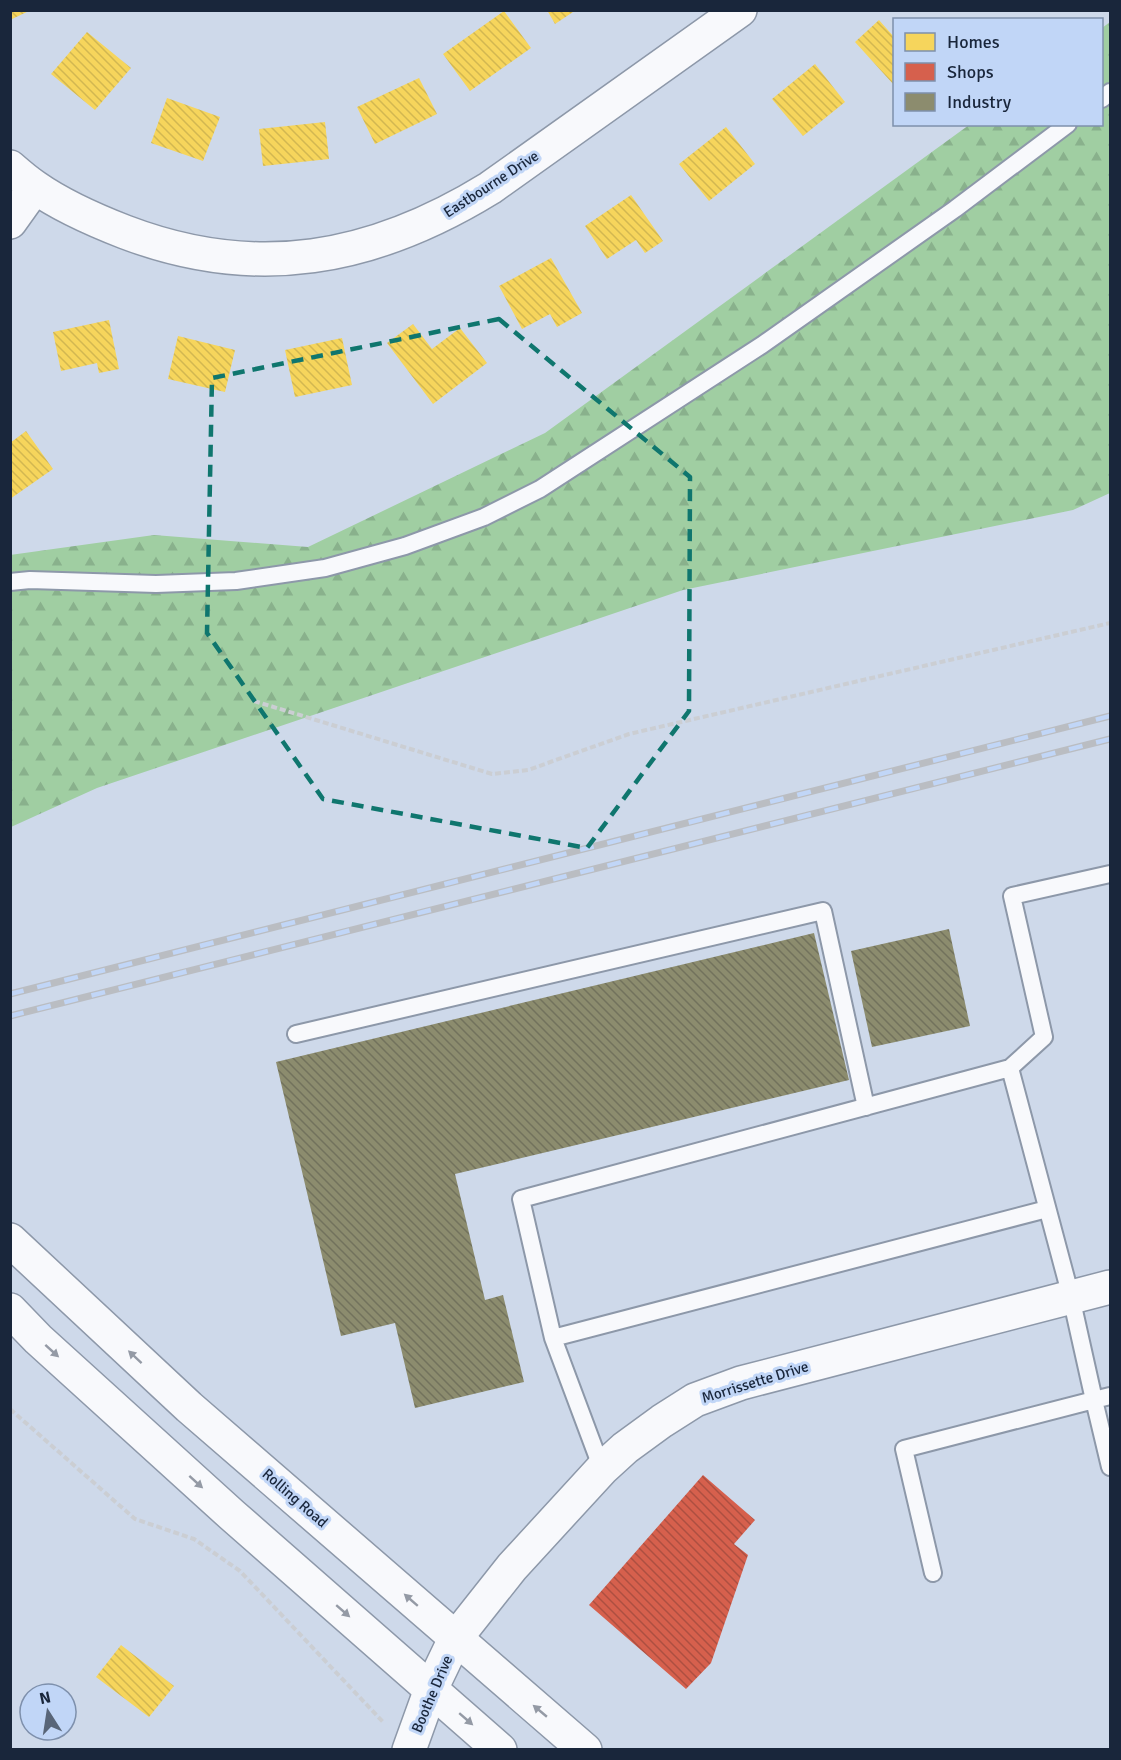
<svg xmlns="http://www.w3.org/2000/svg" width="1121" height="1760" font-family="Signika,sans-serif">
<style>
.forest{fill:url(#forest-firs)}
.homes{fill:url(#homes-back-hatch)}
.shops{fill:url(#shops-back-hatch)}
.industry{fill:url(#industry-back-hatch)}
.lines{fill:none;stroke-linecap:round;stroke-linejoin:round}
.service-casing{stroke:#8d98a9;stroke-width:20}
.minor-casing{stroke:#8d98a9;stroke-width:36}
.primary-casing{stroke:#8d98a9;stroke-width:36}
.path{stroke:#cbced3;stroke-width:4;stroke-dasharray:6 3;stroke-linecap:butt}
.service{stroke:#f8f9fc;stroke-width:16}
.minor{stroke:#f8f9fc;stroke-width:33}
.primary{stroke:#f8f9fc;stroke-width:33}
.rail-casing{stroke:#babdc2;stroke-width:7}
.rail{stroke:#c1d6f7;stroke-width:4.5;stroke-dasharray:14;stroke-linecap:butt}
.oneway{fill:#949aa5}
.marked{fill:none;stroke:#0f766e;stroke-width:4.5;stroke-dasharray:12 8;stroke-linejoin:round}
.labels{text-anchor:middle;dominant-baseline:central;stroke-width:6;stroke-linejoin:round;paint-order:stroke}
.street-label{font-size:15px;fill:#19263b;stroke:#c1d6f7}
</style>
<defs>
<pattern id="forest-firs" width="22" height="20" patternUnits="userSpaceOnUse" patternTransform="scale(1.5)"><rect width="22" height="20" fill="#a0cea2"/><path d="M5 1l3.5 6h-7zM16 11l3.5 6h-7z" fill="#89b18c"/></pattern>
<pattern id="homes-back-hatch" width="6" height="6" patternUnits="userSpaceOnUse" patternTransform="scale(1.5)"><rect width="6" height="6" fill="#f6d55c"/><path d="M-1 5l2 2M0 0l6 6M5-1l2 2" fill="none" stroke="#d2b751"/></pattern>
<pattern id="shops-back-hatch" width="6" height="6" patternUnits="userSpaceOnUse" patternTransform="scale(1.5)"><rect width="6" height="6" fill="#d6604d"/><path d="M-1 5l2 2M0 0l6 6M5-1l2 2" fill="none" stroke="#ad4f41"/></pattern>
<pattern id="industry-back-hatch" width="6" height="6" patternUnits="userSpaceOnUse" patternTransform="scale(1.5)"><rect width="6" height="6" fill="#8c8c6e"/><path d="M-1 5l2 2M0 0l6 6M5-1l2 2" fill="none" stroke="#72725c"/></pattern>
</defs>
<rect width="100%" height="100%" fill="#ced9ea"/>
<!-- forest -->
<path class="forest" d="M1110,22V493L1073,510L683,590L97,788L11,827L10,555L154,535L308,547L545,433L969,125L1102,124V28Z"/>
<!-- homes -->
<path class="homes" d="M10,10H31L10,20Z
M547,10H576L555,24Z
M504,11L531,48L470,91L443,54Z
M879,20L894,37V85L855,42Z
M87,32L131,68L95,110L51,74Z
M815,64L845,102L803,136L772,99Z
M419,78L437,114L375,144L357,107Z
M167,98L220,117L203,161L151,143Z
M325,122L329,159L263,166L259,129Z
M726,127L755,164L709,201L679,164Z
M631,195L663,241L645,253L636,240L607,259L585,226Z
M551,258L582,313L557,327L550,314L522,329L499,286Z
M109,320L119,369L99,373L97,363L61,371L53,332Z
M413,324L432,349L460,328L487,363L433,404L387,343Z
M178,336L235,350L225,392L168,379Z
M342,338L352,385L295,397L285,350Z
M26,431L53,469L10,499V443Z
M121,1645L174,1686L149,1717L96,1677Z"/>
<!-- shops -->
<path class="shops" d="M703,1475L755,1520L734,1544L748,1555L711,1663L686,1689L589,1605Z"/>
<!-- industry -->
<path class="industry" d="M949,929L970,1026L872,1047L851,951Z
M814,933L849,1080L455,1174L485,1300L503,1295L524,1382L415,1408L395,1323L341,1336L276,1062Z"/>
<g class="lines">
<!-- service casing -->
<g class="service-casing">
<path id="service" d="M1102,99L1110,92
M10,582L30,580L156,584L236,581L325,568L405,546L484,517L540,489L762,345L955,209L1068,124
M296,1034L823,911L866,1107
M553,1338L1047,1209
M1110,1396L1094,1400L1110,1467
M602,1469L553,1338L521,1199L1010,1068
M933,1573L904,1449L1094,1400L1071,1297L1010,1068L1044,1037L1012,896L1110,874"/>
</g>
<!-- minor casing -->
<g class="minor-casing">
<path id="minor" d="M10,167C18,174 26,181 35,187C62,206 94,220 125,232C256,282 373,260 490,188L740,10
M10,222L35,187
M409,1750L431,1689L455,1639L512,1567L602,1469L625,1448L662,1421L695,1400L741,1383L1110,1287"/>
</g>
<!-- primary casing -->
<g class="primary-casing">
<path id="primary" d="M10,1240L189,1407L585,1750
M10,1310L38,1339L232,1515L500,1750"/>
</g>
<!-- path -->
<path class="path" d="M254,701L492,774L528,770L629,734L1110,623
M10,1409L135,1519L194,1539L240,1571L384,1723"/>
<!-- service -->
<use href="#service" class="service"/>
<!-- minor -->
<use href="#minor" class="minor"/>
<!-- primary -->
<use href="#primary" class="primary"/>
<!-- rail casing -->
<g class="rail-casing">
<path id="rail" d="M10,994L1110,716
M10,1016L1110,739"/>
</g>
<!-- rail -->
<use href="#rail" class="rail"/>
</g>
<!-- one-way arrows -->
<defs><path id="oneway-solid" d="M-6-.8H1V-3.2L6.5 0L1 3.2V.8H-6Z" transform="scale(1.5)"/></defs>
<g class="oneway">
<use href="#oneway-solid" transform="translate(52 1351) rotate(42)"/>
<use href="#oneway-solid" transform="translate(135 1357) rotate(-137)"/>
<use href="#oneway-solid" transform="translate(196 1482) rotate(42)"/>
<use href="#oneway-solid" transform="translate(411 1600) rotate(-139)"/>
<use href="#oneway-solid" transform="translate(343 1611) rotate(41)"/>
<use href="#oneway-solid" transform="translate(540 1711) rotate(-140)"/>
<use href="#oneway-solid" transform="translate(466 1719) rotate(41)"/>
</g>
<!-- marked area -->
<path class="marked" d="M499,319L690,477L689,711L587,848L323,799L207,633L212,378Z"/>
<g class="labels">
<!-- street labels -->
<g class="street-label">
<text transform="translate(491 184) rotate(-33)">Eastbourne Drive</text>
<text transform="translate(755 1382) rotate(-17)">Morrissette Drive</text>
<text transform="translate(295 1498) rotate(41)">Rolling Road</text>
<text transform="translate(432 1694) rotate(-67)">Boothe Drive</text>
</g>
</g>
<!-- border -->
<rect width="1121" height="1760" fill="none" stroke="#19263b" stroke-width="24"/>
<!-- legend -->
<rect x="893" y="18" width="210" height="108" fill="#c1d6f7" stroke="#7e90ac" stroke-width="1.5"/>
<rect x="905" y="33" width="30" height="18" fill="#f6d55c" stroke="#7e90ac" stroke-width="1.5"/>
<text x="947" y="48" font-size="18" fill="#19263b">Homes</text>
<rect x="905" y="63" width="30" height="18" fill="#d6604d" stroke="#7e90ac" stroke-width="1.5"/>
<text x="947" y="78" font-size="18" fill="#19263b">Shops</text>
<rect x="905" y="93" width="30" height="18" fill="#8c8c6e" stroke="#7e90ac" stroke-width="1.5"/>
<text x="947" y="108" font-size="18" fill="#19263b">Industry</text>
<!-- north arrow -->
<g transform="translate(48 1712) rotate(348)"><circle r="28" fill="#c1d6f7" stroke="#7e90ac" stroke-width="1.5"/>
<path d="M0-4.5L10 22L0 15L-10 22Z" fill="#586578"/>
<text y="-9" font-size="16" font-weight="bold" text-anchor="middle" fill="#19263b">N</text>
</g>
</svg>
